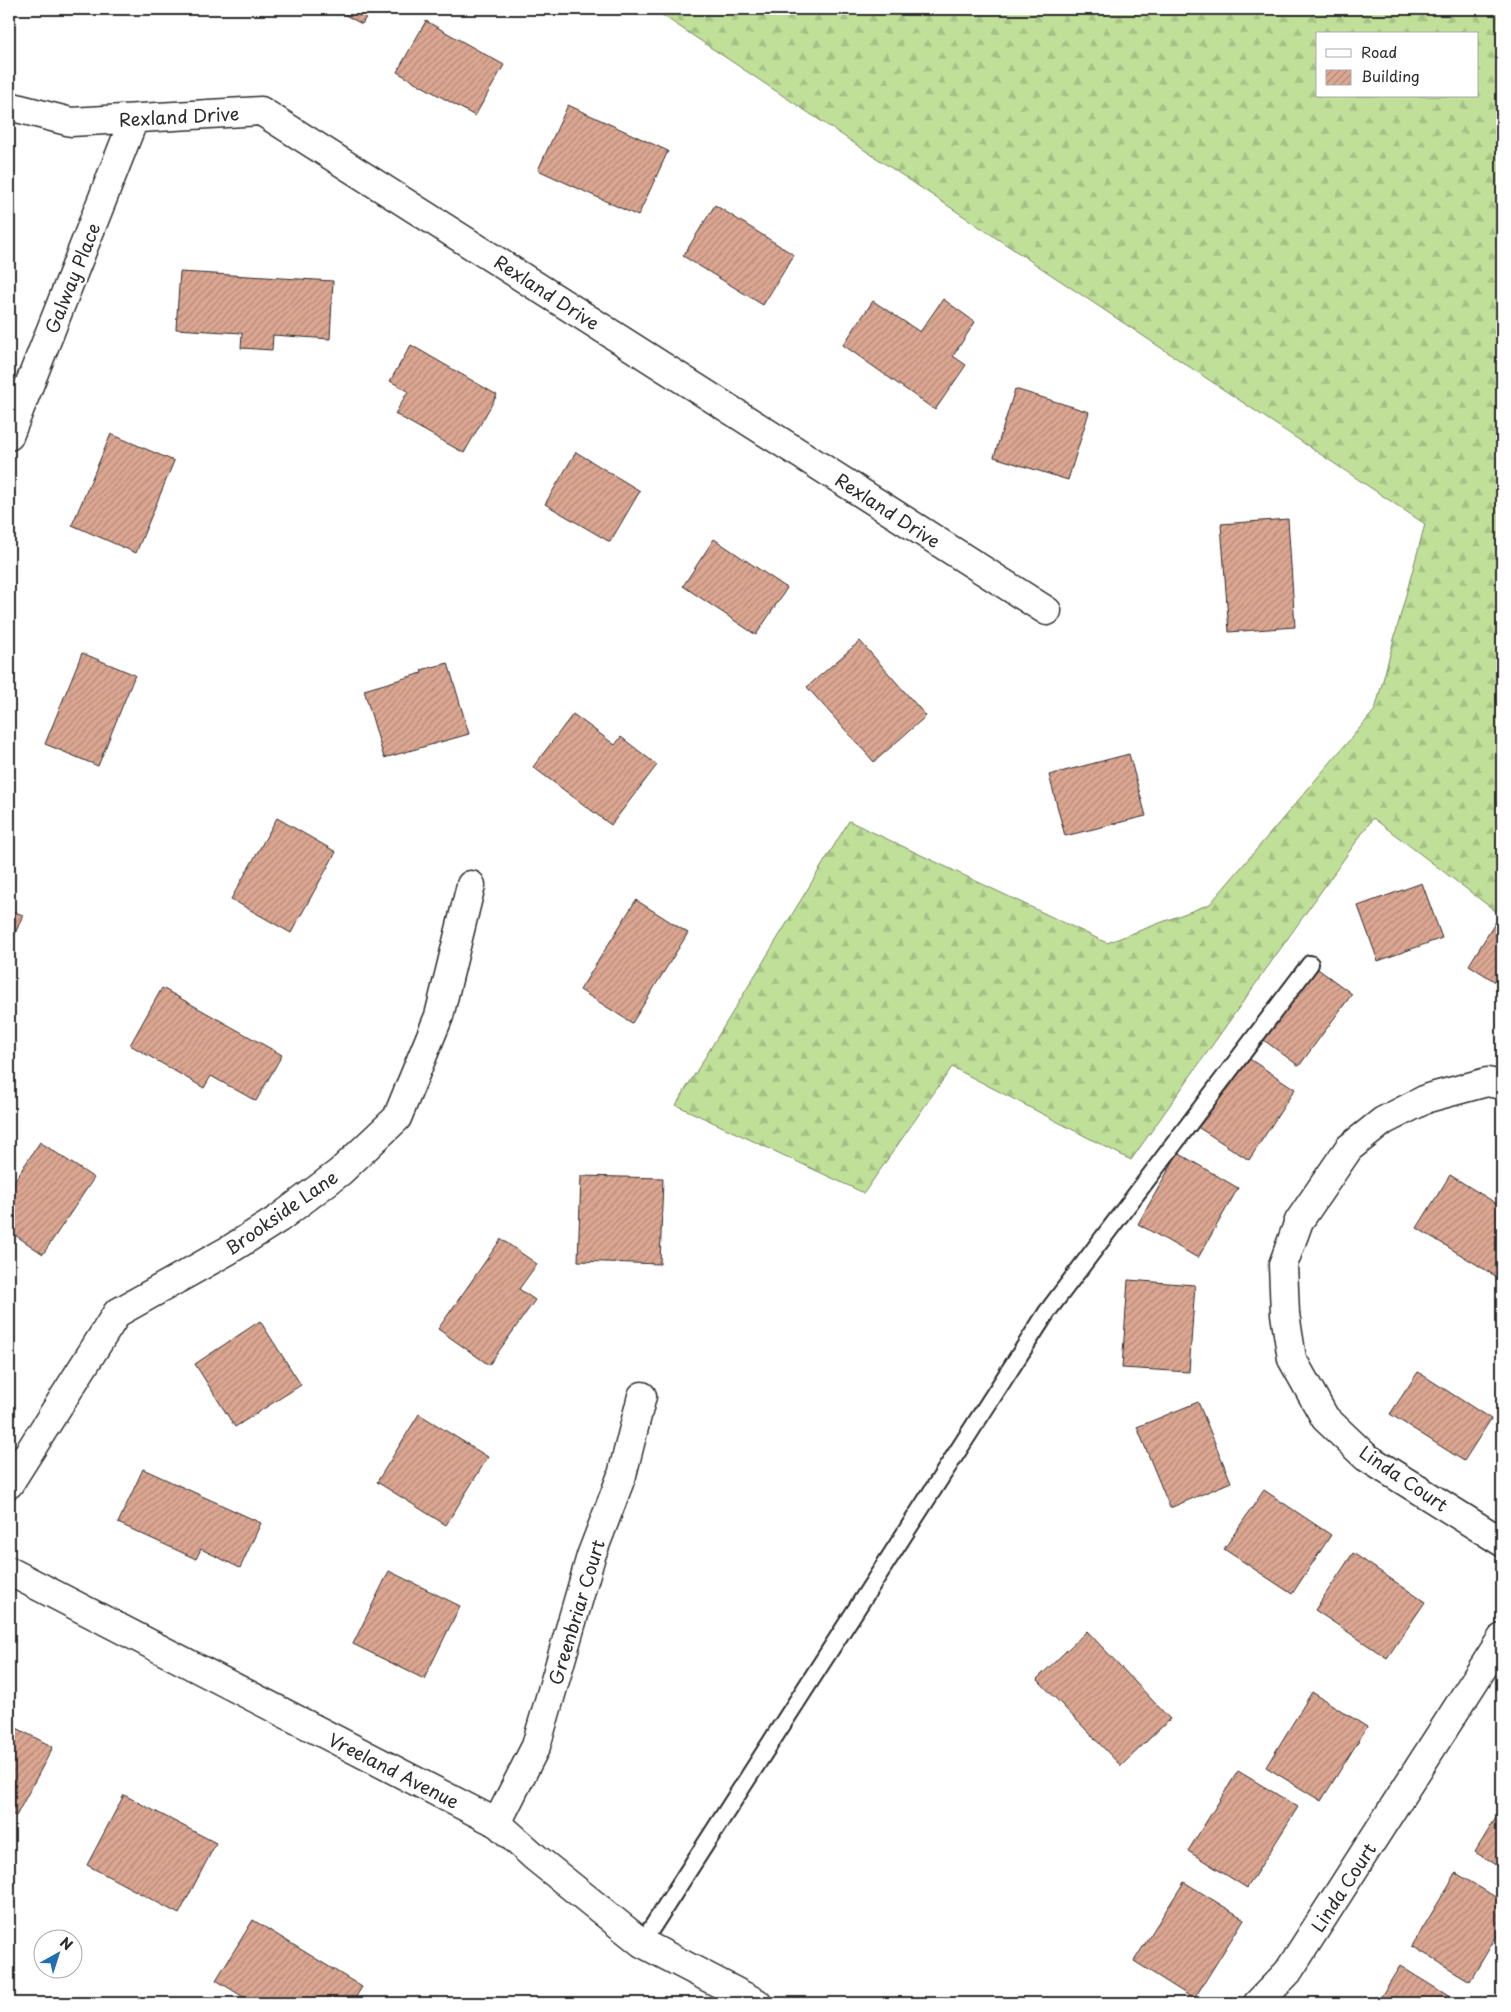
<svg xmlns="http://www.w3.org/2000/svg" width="1511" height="2012" font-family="'Playpen Sans',sans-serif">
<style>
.forest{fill:url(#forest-firs);stroke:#768662;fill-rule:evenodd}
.building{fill:url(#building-hatch);stroke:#2b2b2b}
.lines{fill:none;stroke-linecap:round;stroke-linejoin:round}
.service-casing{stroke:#2b2b2b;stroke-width:20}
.minor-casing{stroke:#2b2b2b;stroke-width:31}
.tertiary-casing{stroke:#2b2b2b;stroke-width:31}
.service{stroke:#fff;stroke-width:16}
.minor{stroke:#fff;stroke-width:28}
.tertiary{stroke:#fff;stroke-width:28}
.labels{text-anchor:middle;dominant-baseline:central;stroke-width:4.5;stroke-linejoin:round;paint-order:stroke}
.street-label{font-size:18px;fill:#2b2b2b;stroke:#fff}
</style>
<defs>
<pattern id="forest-firs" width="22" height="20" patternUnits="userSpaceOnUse" patternTransform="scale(1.25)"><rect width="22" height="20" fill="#c0e099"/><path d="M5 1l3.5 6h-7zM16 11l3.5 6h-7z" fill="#a5c084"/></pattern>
<pattern id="building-hatch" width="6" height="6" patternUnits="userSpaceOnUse" patternTransform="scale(1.25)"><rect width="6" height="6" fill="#dca792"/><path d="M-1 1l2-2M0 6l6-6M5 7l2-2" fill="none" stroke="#b38877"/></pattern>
</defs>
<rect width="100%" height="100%" fill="#fff"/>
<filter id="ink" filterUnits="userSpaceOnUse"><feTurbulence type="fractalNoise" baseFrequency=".02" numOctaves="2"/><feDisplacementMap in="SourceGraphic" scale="10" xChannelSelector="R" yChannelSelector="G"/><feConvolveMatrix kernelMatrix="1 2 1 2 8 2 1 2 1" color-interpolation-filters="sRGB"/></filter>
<g filter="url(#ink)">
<!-- forest -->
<path class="forest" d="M653,9H1502V916L1373,818L1131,1160L952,1067L864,1193L676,1105L849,821L1107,943L1210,904L1375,710L1425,524ZM1317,34H1477V96H1317Z"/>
<!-- building -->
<path class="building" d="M334,9H371L362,24Z
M426,21L504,65L475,116L397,72Z
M568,105L668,151L638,216L538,170Z
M715,205L794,255L763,305L683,256Z
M180,272L333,281L330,339L273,335L272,350L241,348L242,333L176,329Z
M943,299L975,322L953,356L966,365L935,410L843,345L873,301L920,332Z
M411,345L497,395L464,453L395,414L408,391L390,381Z
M1015,389L1089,412L1068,480L994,457Z
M111,434L174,461L136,553L72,525Z
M576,452L640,491L610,542L545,504Z
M1288,519L1295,627L1229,632L1221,524Z
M714,539L787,588L756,635L683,586Z
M860,641L926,716L874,762L807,687Z
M82,653L135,675L98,766L45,744Z
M448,663L469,734L384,758L364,690L422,673L421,670Z
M573,714L615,745L621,737L657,765L611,825L533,767Z
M1129,754L1146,816L1065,836L1049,775Z
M277,818L336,852L291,933L231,899Z
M1422,883L1442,938L1378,961L1358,906Z
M636,900L688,933L632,1023L580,990Z
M9,910L23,915L9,948Z
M1502,912V986L1469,965Z
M1307,961L1352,994L1299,1066L1254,1033Z
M162,988L282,1055L256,1101L211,1076L204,1088L130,1045Z
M1242,1054L1295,1089L1249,1160L1196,1126Z
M40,1142L94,1178L43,1254L9,1231V1189Z
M1178,1153L1238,1188L1198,1258L1138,1224Z
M1450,1175L1502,1207V1280L1417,1228Z
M581,1176L663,1178L660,1264L578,1261Z
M501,1239L537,1264L519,1289L535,1300L489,1365L438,1329Z
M1128,1280L1195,1285L1189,1372L1122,1368Z
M260,1321L301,1385L235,1427L195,1364Z
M1418,1372L1491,1419L1464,1461L1390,1414Z
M1198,1402L1231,1482L1170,1508L1137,1427Z
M419,1414L488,1457L446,1525L377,1482Z
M143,1469L261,1523L240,1568L201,1549L196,1559L118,1523Z
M1264,1490L1331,1535L1292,1594L1224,1549Z
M1353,1553L1425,1602L1387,1658L1315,1610Z
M389,1571L460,1606L424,1679L353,1644Z
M1087,1631L1170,1719L1121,1766L1037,1679Z
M1312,1692L1367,1727L1321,1801L1266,1767Z
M9,1724L53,1747L16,1816L9,1813Z
M1238,1771L1298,1807L1247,1888L1188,1851Z
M124,1795L216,1843L179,1914L87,1865Z
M1502,1808V1869L1475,1852Z
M1456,1873L1502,1901V1927L1470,1981L1412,1946Z
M1184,1882L1244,1919L1194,1999L1134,1961Z
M253,1920L362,1987L352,2003H253L216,1980Z
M1400,1966L1458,2002L1457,2003H1377Z"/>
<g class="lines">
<!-- service casing -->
<g class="service-casing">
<path id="service" d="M642,1943L1047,1312L1310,964"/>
</g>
<!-- minor casing -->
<g class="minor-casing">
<path id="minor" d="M9,106L71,122L261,111L1047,611
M9,436L134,119
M1502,1085L1487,1082L1428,1098L1383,1121L1349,1148L1299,1221L1283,1265L1285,1314L1292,1359L1325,1418L1366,1457L1502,1542
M9,1484L117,1313L229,1250L278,1219L340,1172L397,1118L439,1016L471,885
M497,1823L536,1746L591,1556L622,1475L642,1396
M1258,2003L1288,1972L1502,1638"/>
</g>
<!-- tertiary casing -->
<g class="tertiary-casing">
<path id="tertiary" d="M9,1571L497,1823L536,1858L642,1943L757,2003"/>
</g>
<!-- service -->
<use href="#service" class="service"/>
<!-- minor -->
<use href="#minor" class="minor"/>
<!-- tertiary -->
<use href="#tertiary" class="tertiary"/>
</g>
</g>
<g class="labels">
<!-- street labels -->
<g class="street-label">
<text transform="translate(179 116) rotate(-3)">Rexland Drive</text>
<text transform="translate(72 278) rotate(-68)">Galway Place</text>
<text transform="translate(547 292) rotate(33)">Rexland Drive</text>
<text transform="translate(888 510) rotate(33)">Rexland Drive</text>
<text transform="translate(281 1212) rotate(-35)">Brookside Lane</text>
<text transform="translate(1404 1478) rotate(34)">Linda Court</text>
<text transform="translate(576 1612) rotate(-73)">Greenbriar Court</text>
<text transform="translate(394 1770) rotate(27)">Vreeland Avenue</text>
<text transform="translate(1343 1887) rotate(-57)">Linda Court</text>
</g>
</g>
<!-- margin -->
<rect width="1511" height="2012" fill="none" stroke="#fff" stroke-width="30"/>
<rect x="15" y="15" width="1481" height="1982" fill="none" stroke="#2b2b2b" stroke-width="2" filter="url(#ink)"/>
<!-- legend -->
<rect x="1316" y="32" width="162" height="65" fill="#ffffff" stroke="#aaaaaa"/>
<rect x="1326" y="49" width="25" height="8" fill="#ffffff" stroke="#aaaaaa"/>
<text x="1361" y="58" font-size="15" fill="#2b2b2b">Road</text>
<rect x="1326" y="70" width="25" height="15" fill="url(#building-hatch)" stroke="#aaaaaa"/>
<text x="1361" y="82" font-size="15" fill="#2b2b2b">Building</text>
<!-- north arrow -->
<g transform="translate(58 1954) rotate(39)"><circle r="24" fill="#ffffff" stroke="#aaaaaa"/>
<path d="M0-4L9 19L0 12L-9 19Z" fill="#1f6fb2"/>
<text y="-8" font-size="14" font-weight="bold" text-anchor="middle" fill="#2b2b2b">N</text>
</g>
</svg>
